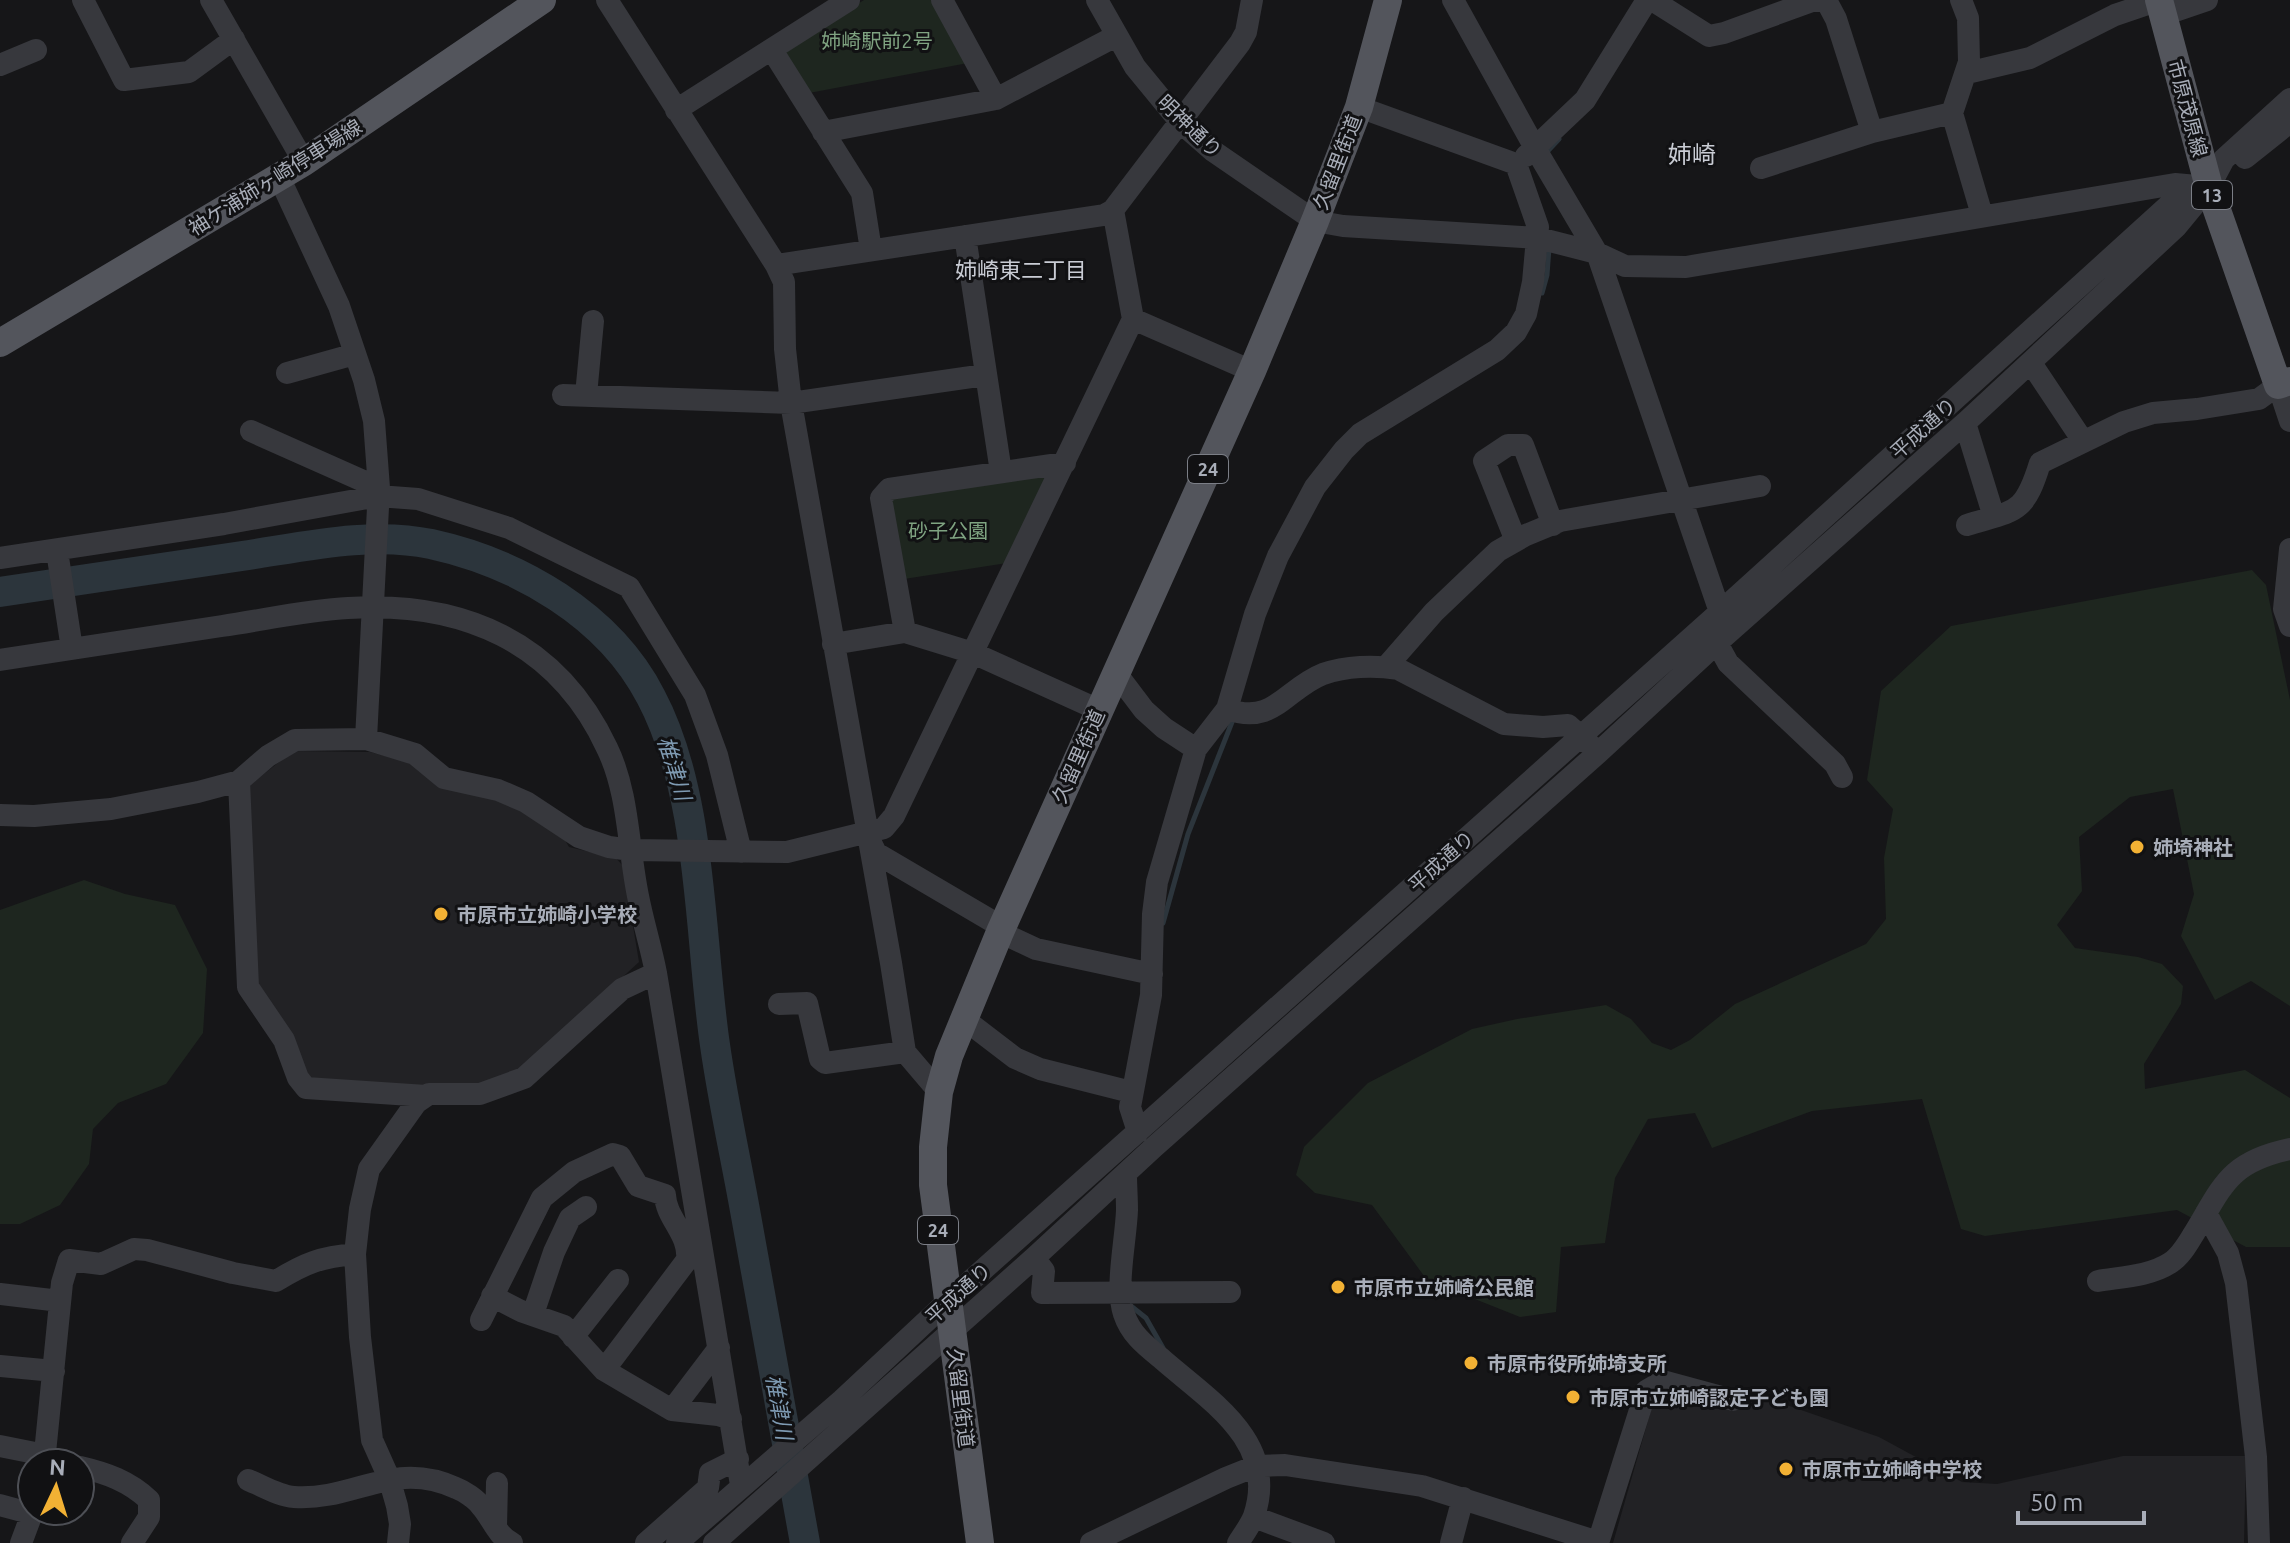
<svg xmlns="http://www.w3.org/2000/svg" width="2290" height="1543" font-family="Ubuntu,'Noto Sans JP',sans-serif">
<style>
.built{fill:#222225}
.green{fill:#1e261f}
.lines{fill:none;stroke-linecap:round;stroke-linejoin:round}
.stream{stroke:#2c353c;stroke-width:5}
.river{stroke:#2c353c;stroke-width:30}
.minor{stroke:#37383d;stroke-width:22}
.major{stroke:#53555c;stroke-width:28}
.poi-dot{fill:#f2b134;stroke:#111113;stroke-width:3}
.labels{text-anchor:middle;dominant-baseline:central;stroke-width:6;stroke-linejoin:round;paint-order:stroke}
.shield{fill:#111113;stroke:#7b7e86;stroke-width:2}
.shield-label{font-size:18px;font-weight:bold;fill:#a8adb8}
.park-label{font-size:20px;fill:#7fa381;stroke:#111113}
.street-label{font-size:20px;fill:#a8adb8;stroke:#111113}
.poi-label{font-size:20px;font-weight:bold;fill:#a8adb8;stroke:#111113;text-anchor:start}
.neighbourhood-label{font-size:22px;fill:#c9ccd4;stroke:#111113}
.water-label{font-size:22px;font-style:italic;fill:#7f9bb3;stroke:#111113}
.quarter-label{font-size:24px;fill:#c9ccd4;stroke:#111113}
</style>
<rect width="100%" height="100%" fill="#161618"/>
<!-- built -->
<path class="built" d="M293,751L370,752L409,762L502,797L561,833L569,847L616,858L623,866L639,962L515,1076L457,1091L311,1085L252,979L246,788Z
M1740,1389L1879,1437L1962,1482L1997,1484L2123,1456H2246L2244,1543H1613L1654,1400L1670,1390L1730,1407Z"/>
<!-- green -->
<path class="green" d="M864,0H933L968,63L809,93L785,56L786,49Z
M1044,473L1049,479L1007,563L904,579L890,502L894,495Z
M2252,570L2266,585L2290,700V1006L2251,981L2215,1000L2181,936L2194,894L2173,789L2130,797L2079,837L2082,891L2057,925L2075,948L2138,957L2162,964L2183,986L2181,1004L2144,1064L2145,1089L2245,1070L2290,1098V1247H2246L2177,1210L1985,1236L1961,1229L1922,1099L1812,1111L1712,1148L1695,1113L1648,1119L1615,1178L1605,1243L1561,1247L1556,1312L1520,1317L1427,1280L1372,1205L1315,1193L1296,1175L1304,1147L1368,1083L1472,1029L1517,1019L1606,1005L1631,1019L1652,1043L1671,1050L1690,1040L1735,1004L1866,944L1886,919L1884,858L1893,809L1867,780L1881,691L1951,626Z
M84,880L125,894L175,905L207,969L203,1033L166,1084L118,1103L93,1129L89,1164L60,1205L20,1224H0V910Z"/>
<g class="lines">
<!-- stream -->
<path class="stream" d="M1544,155L1559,139
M1542,293L1547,275L1549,248
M1163,923L1188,834L1234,717
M1131,1306L1146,1318L1163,1348"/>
<!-- river -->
<path class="river" d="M0,592C81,580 162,568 242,556C303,547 370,531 431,544C518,563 609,615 651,697C703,795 699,936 715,1045C723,1102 736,1159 746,1216C765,1325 785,1434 805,1543"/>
<!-- minor -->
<path class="minor" d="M83,0L124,80L189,72L234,39
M211,0L304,162
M607,0L776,265L784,282L785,349L791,403L891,963L905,1052L939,1092
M942,0L996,99
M1097,0L1135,67L1181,123L1213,151L1315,221L1343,226L1538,238L1597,253L1625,266L1686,267L2175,184L2208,187
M1453,0L1535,148L1597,253L1720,612L1717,643L1728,663L1835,764L1842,777
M1652,0L1709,36L1724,33L1815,0L1827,2L1836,19L1872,132
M1961,0L1968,18L1969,62L1952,113L1982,215
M2163,15L2207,0
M772,50L862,193L871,250
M0,65L36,50
M1967,73L2030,58L2115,15L2159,0
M1359,107L1516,164
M676,110L849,0
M823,132L996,99L1116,36
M1526,156L1585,100L1647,0
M2245,158L2290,122
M1761,168L1872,132L1952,113
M279,177L339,306L364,380L374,421L379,488L366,739
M965,236L1001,472
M776,265L1104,215L1113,210L1240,43L1246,32L1252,0
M1133,319L1252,371
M2031,363L2083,441
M287,373L355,354
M563,395L791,403L985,375
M586,395L593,321
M1965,423L1994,517
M251,431L379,488
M1967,525C2016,510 2024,515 2040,463L2124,422L2153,413L2197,409L2259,399L2278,385L2290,421
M1516,541L1484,461L1508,445H1523L1553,525
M2290,549L2284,609L2290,626
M57,551L72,649
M0,558L224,524L378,496L418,499L509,528L629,587L695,695L717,755L741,852
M905,632L881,498L889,489L1065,463
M833,644L905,632L973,653L1099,710
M0,660C74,649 148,638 222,626C264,620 306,610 348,608C462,601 557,641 607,748C629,793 628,848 638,896C643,922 651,947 656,973L741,1485
M1386,667L1434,612L1498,551L1526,535L1560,521L1760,486
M1116,673L1144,710L1164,728L1196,749
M1227,709C1274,726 1285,689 1323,674C1346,666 1374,665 1398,669L1504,724L1543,727L1568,725L1590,745
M239,781L248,987L284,1040L298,1078L306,1088L426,1096
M0,815L34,816L111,809L198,792L239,781L268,756L295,740L366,739L415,754L444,778L498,790L526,802L579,837L609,847L631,850L787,852L884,828L894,816L1133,319L1113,210
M869,839L876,853L1002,927
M1000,932L1036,949L1152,974
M779,1004L807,1003L820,1059L825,1063L905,1052
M964,1019L1015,1058L1040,1069L1131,1092
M1138,1132L1130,1107L1151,995L1153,914L1157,882L1196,749L1227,709L1255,614L1278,556L1315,487L1344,450L1360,434L1497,350L1516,332L1526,314L1533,282L1538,227L1516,164
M1126,1174C1126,1186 1127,1198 1127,1210C1126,1240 1115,1287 1124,1314C1131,1335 1146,1346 1163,1360C1210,1401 1279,1442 1254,1516C1250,1526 1243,1535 1238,1543
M2206,1213L2228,1253L2236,1283L2256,1457L2259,1543
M1034,1258L1044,1271L1042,1293L1230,1292
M2098,1281C2122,1277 2150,1276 2170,1263C2180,1257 2187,1245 2193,1235C2223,1186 2228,1162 2290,1149
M0,1294L60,1301
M492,1296L521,1311L564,1326L604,1370L672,1410L718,1415L731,1419
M533,1314L554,1252L570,1218L586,1207
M481,1320L542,1198L574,1172L613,1154L620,1156L638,1186L665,1195C666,1219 690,1234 687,1260L604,1370
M573,1337L618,1280
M0,1366L54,1371
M672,1410L719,1348
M0,1446L45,1455L67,1463
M44,1463L62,1283L69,1260L101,1264L134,1249L147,1250L233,1273L276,1281C305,1263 321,1257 355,1254
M80,1467C106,1473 129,1481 149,1500V1517L132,1543
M248,1480C263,1486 279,1496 294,1497C355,1501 393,1459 456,1488C464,1491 476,1499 481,1506C492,1518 497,1536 512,1543
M0,1505L33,1514
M1254,1517L1324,1543
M496,1527L497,1483
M21,1543L33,1511
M398,1543L400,1524L397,1506L389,1478L372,1440L360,1337L355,1254L360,1209L369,1169L416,1103L429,1094H480L524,1078L622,989L656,973
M646,1543L708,1488L710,1473L738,1459
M677,1543L842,1400L948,1301L1720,612L2168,206L2209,187L2224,159L2290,99
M714,1543L1034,1258L1153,1148L1598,753L1717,643L1965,423L2176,227L2204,193
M1091,1543L1226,1478L1256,1466L1285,1465L1422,1486L1598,1542
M1451,1543L1463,1498
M1598,1543L1646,1391L1663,1381L1733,1400"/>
<!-- major -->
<path class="major" d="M2159,0L2209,187L2278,385L2290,381
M0,343L304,162L542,0
M980,1543L933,1185V1147L939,1092L949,1056L1000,932L1252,371L1315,221L1359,107L1388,0"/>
</g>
<!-- markers -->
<g class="poi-dot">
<circle cx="2137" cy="847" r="8"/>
<circle cx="441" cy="914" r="8"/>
<circle cx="1338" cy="1287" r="8"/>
<circle cx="1471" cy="1363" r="8"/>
<circle cx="1573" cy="1397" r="8"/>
<circle cx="1786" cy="1469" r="8"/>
</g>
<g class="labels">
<!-- shield labels -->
<g class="shield">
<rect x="2192" y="181" width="40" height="28" rx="6"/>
<rect x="1188" y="455" width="40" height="28" rx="6"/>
<rect x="918" y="1216" width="40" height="28" rx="6"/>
</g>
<g class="shield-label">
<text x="2212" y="195">13</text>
<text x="1208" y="469">24</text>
<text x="938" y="1230">24</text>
</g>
<!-- park labels -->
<g class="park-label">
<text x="877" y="40">姉崎駅前2号</text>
<text x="948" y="530">砂子公園</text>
</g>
<!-- street labels -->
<g class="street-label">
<text transform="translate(2188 108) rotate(75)">市原茂原線</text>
<text transform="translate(1190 126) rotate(44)">明神通り</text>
<text transform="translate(1337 162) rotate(-69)">久留里街道</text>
<text transform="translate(275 177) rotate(-32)">袖ケ浦姉ヶ崎停車場線</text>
<text transform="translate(1923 428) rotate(-42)">平成通り</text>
<text transform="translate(1078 756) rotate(-66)">久留里街道</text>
<text transform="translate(1441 861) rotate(-42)">平成通り</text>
<text transform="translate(958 1293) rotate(-42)">平成通り</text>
<text transform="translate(961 1398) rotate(83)">久留里街道</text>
</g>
<!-- poi labels -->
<g class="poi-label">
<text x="2153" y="847">姉埼神社</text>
<text x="457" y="914">市原市立姉崎小学校</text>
<text x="1354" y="1287">市原市立姉崎公民館</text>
<text x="1487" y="1363">市原市役所姉埼支所</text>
<text x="1589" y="1397">市原市立姉崎認定子ども園</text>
<text x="1802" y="1469">市原市立姉崎中学校</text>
</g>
<!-- neighbourhood labels -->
<g class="neighbourhood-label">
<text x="1021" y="269">姉崎東二丁目</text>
</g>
<!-- water labels -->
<g class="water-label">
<text transform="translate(675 768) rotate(73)">椎津川</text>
<text transform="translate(780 1407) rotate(80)">椎津川</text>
</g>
<!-- quarter labels -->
<g class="quarter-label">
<text x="1692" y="154">姉崎</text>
</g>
</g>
<!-- north arrow -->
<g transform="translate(56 1487) rotate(4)"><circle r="38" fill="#111113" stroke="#4d4f55" stroke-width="2"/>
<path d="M0-6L14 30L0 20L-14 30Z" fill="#f2b134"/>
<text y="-12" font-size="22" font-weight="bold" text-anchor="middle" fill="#a8adb8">N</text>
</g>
<!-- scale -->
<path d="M2018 1511v12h126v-12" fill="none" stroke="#a8adb8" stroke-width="4"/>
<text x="2030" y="1511" font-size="24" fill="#a8adb8" stroke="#111113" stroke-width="6" paint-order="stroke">50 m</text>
</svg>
